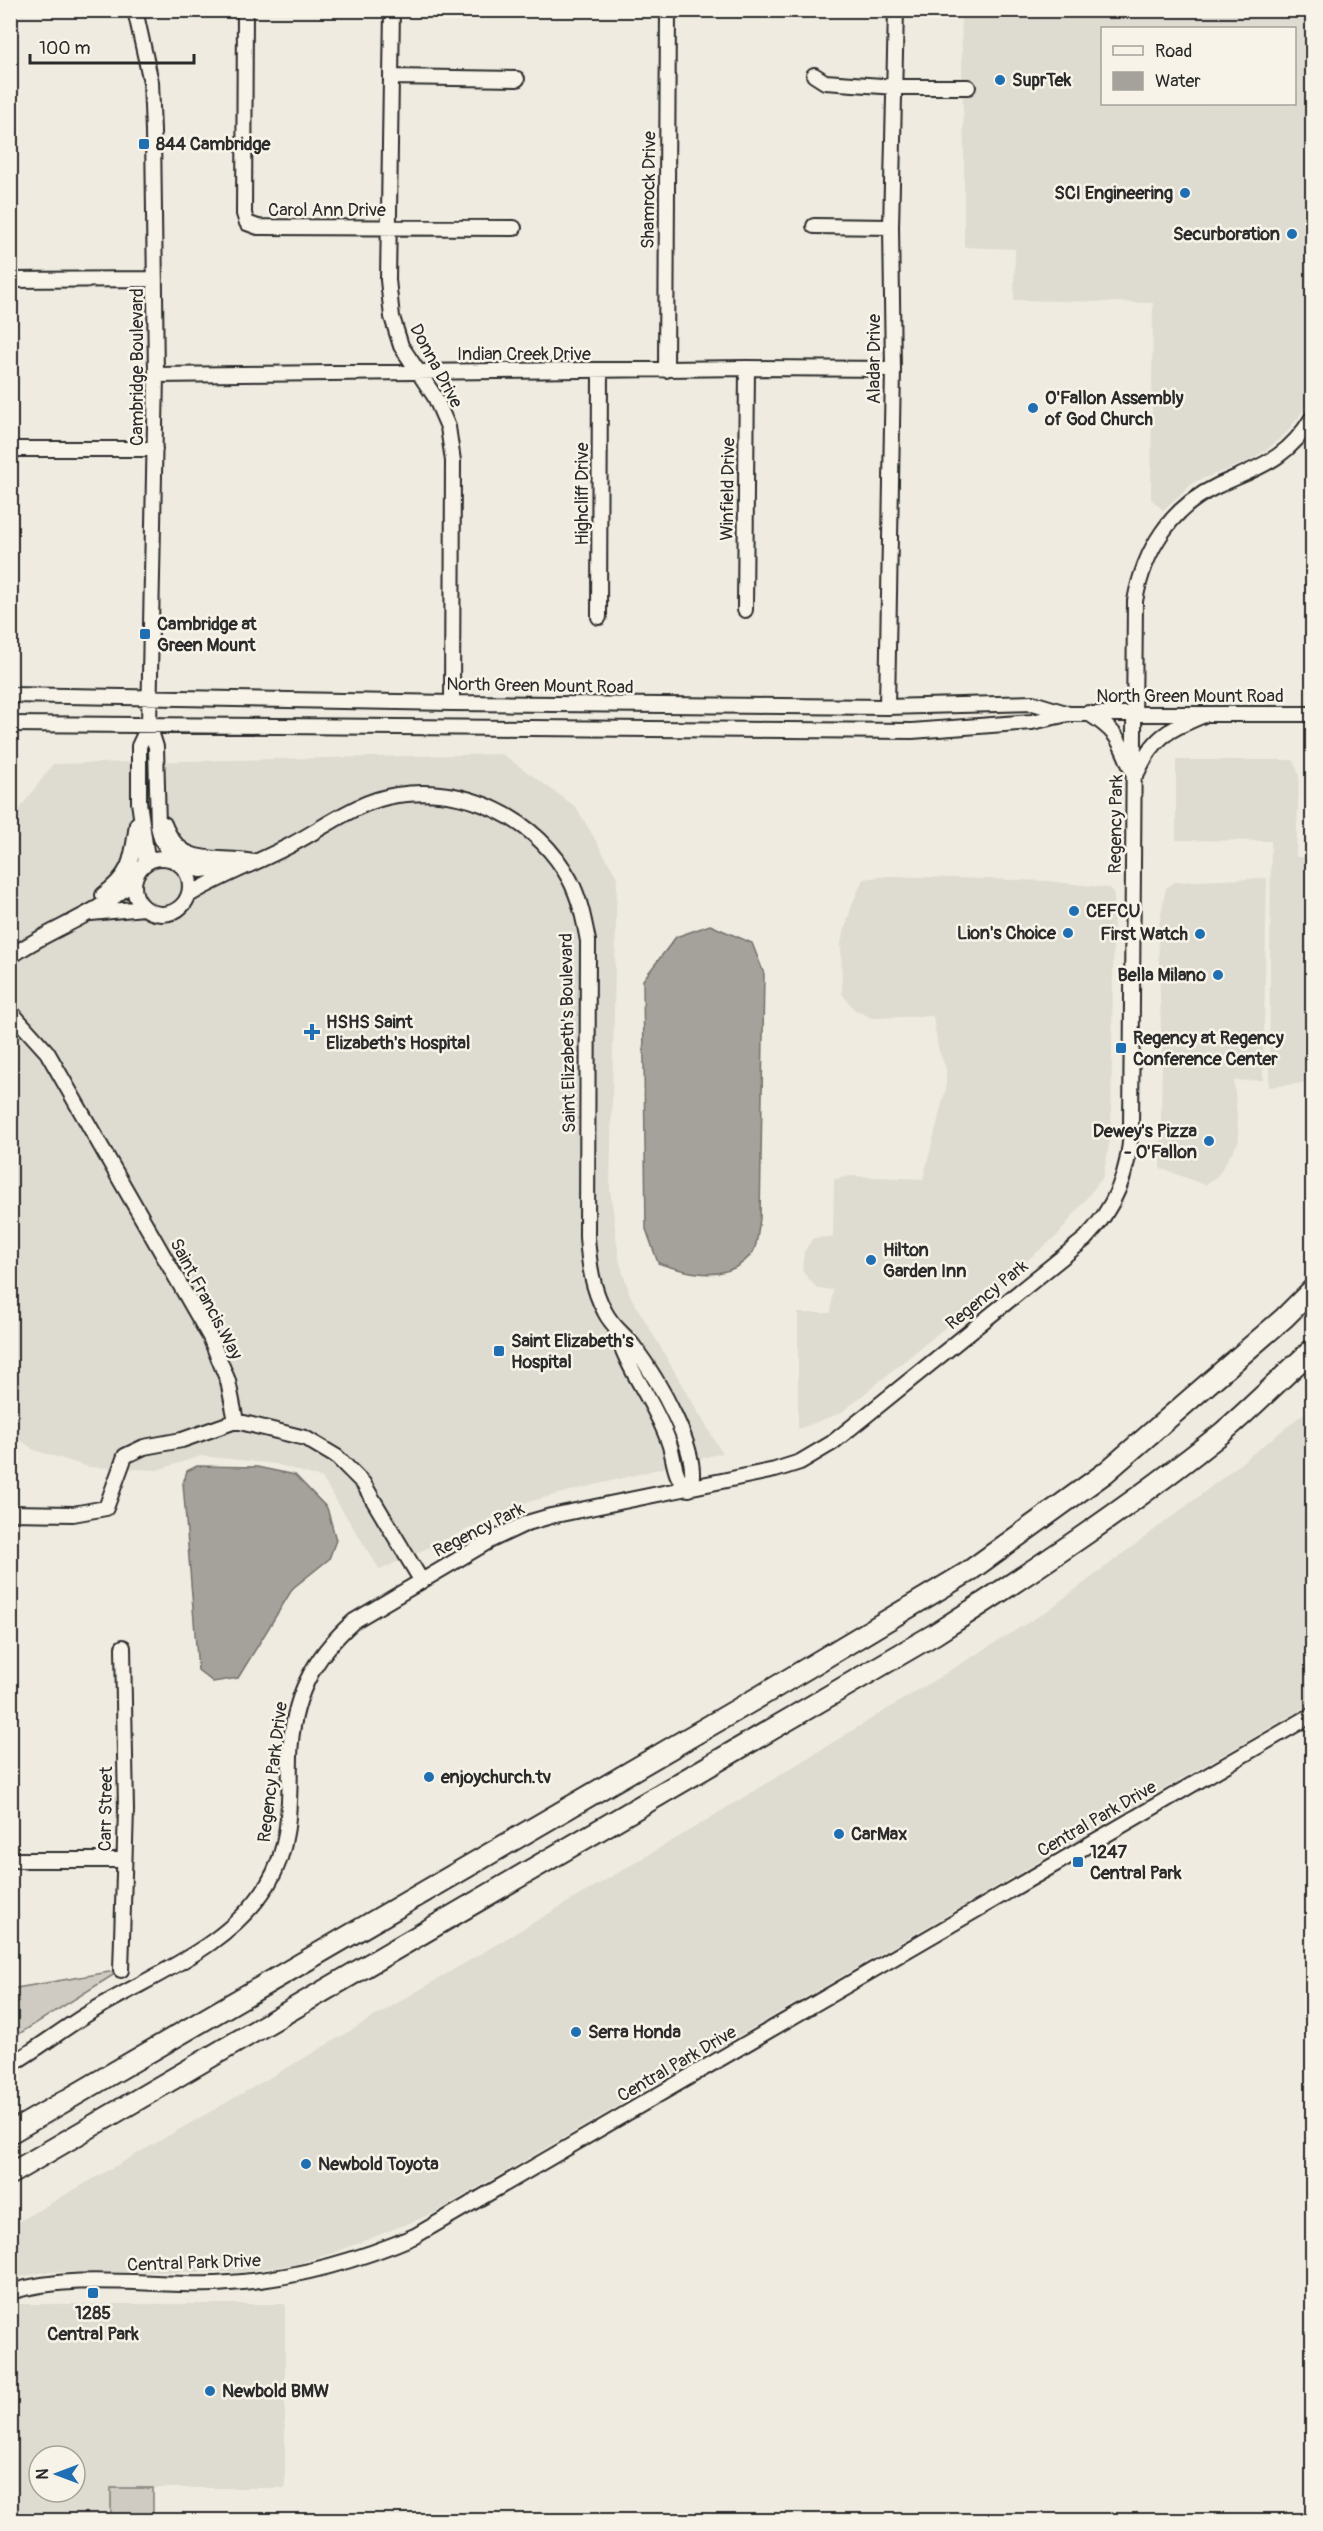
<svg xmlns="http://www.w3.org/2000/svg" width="1323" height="2531" font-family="Pangolin,sans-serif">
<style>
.built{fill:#dedbd1;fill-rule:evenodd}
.green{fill:#cfcbc2;stroke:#7d7b76;stroke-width:1.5}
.water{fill:#a4a29a;stroke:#74726e;stroke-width:1.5}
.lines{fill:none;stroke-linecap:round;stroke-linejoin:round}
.minor-casing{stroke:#2b2b2b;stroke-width:18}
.highway-casing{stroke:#2b2b2b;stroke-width:24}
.minor{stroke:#f7f3e8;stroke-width:14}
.highway{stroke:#f7f3e8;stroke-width:20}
.poi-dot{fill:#1f6fb2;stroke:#f7f3e8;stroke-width:2}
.labels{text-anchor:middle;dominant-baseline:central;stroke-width:5;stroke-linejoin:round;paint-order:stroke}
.poi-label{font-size:18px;font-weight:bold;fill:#2b2b2b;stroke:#f7f3e8;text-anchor:start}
.street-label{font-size:18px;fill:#2b2b2b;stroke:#f7f3e8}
</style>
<rect width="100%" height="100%" fill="#efebe0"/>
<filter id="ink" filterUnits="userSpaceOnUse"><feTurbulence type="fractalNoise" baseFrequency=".0167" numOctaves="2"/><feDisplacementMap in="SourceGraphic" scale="12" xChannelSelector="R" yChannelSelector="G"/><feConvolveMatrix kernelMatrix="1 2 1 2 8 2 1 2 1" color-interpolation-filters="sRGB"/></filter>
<g filter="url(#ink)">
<!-- built -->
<path class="built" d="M961,11H1312V393L1304,410L1287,432L1269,448L1247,462L1194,482L1163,510L1151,499L1153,303L1014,300L1015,249L964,247V156ZM1102,28H1294V104H1102Z
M502,754L576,807L617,877L610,1188L619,1259L630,1295L722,1453L527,1502L380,1570L322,1478L276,1464L201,1456L157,1470L89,1467L34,1450L11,1433L10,822L53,764Z
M1176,760H1293L1299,775L1296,857H1312V1082L1269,1087L1271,841L1176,840Z
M889,876L1047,881L1110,888L1114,895L1111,1134L1103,1177L1058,1235L841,1413L798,1429V1313H831L833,1290L817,1288L802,1271L804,1252L813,1238L833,1237L834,1179L851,1176L923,1179L946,1088V1069L938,1048L933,1016L872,1018L855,1010L842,994L841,942L852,905L863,879Z
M1267,878L1263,1080L1234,1081L1239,1141L1218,1175L1205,1185L1160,1168L1162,1063L1158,931L1166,888L1175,882Z
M1312,1407V1703L434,2213L336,2252L296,2264L240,2272H45L11,2279V2226L311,2054L687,1832L1047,1611L1202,1494Z
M18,2304H285V2488H112L111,2520H11V2308ZM39,2456H75V2492H39Z"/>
<!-- green -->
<path class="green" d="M121,1970L11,2039V1989Z
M111,2488H153V2520H111Z"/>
<!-- water -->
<path class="water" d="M710,925L752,943L764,974L760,1219C758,1228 758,1244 753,1252C729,1284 690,1274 658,1263L646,1229L643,980L676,937Z
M197,1466L257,1467L295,1475L327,1508L336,1540L329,1559L293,1588L238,1678L213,1682L198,1670L183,1483L187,1471Z"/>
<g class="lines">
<!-- minor casing -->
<g class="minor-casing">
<path id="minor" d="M135,10L151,82L153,131L156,375L149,725L156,747L158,826L161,838L175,861
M245,10L244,214L247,223L258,227L514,228
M392,10L388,280L392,317L401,346L435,397L448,427L453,461L452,703
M814,75L825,82L896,87H968
M392,77L517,79
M814,226L891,227
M10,280L155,279
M666,370L668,10
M156,375L747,368L893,369
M10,449H155
M745,610L747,368
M599,617L600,372
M10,695L452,703L887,707L1033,703L1066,713
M887,707L893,369L891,227L896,10
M1088,713C1118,732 1119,739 1132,771
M10,724L912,731L1032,722L1068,714H1312
M1137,773C1155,735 1167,731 1204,715
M164,824C182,871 218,854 254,862
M134 886a28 28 0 1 1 56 0a28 28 0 1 1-56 0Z
M145,864L146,851L139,802V746L149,725
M180,865L201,870L228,867
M103,895C133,873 132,857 137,824
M189,895C220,876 254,864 287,847C323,829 356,801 397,795C466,785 537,818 570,880C580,899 584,920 588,941L587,1237C589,1264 592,1288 605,1312C613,1328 625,1334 634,1347C654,1374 705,1457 689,1489
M91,913L144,908
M10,957C49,928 103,914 134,879
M10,1011L47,1052L210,1337L228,1381L236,1421L305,1438L337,1457L363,1483L421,1580
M616,1330C627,1371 656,1403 669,1443C675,1459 673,1479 689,1489
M10,1513L73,1514L106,1508L125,1456L144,1447L182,1440L236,1421
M10,1860H124
M121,1970L126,1810L123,1647
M10,2065C39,2048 65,2027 94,2010C156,1973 229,1947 268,1884C292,1845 289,1799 290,1756C292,1699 312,1658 354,1621L491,1540L527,1523L551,1516L775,1470L800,1462L832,1443L1085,1239C1115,1208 1129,1173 1131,1130L1135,601C1144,551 1170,508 1217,486C1258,467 1287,460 1312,418
M10,2292C76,2272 148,2286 216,2284C285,2281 352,2263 415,2236L1312,1715"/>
</g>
<!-- highway casing -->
<g class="highway-casing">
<path id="highway" d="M10,2133L764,1694L968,1572L1105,1473L1284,1318L1312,1290
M10,2174L935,1634C1033,1571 1131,1506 1222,1433C1253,1407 1282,1377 1312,1350"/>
</g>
<!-- minor -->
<use href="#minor" class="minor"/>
<!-- highway -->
<use href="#highway" class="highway"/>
</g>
</g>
<!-- markers -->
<g class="poi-dot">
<circle cx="1000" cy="80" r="6"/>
<rect x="138" y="138" width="12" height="12" rx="3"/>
<circle cx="1185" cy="193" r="6"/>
<circle cx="1292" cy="234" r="6"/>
<circle cx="1033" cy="408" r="6"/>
<rect x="139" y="628" width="12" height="12" rx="3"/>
<circle cx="1074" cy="911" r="6"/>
<circle cx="1068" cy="933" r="6"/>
<circle cx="1200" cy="934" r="6"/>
<circle cx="1218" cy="975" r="6"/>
<path d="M309 1023h6v6h6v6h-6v6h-6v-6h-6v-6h6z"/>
<rect x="1115" y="1042" width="12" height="12" rx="3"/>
<circle cx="1209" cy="1141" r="6"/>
<circle cx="871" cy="1260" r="6"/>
<rect x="493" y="1345" width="12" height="12" rx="3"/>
<circle cx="429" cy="1777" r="6"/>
<circle cx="839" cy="1834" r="6"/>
<rect x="1072" y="1856" width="12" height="12" rx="3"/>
<circle cx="576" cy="2032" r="6"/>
<circle cx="306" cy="2164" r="6"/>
<rect x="87" y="2287" width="12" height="12" rx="3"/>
<circle cx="210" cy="2391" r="6"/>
</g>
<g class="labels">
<!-- poi labels -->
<g class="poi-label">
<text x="1012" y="80">SuprTek</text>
<text x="156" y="144">844 Cambridge</text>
<text x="1173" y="193" text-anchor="end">SCI Engineering</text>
<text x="1280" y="234" text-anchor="end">Securboration</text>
<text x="1045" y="398">O'Fallon Assembly<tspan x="1045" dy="21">of God Church</tspan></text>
<text x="157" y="624">Cambridge at<tspan x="157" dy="21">Green Mount</tspan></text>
<text x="1086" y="911">CEFCU</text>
<text x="1056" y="933" text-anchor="end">Lion's Choice</text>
<text x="1188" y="934" text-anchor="end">First Watch</text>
<text x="1206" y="975" text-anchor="end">Bella Milano</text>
<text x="326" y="1022">HSHS Saint<tspan x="326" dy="21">Elizabeth's Hospital</tspan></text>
<text x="1133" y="1038">Regency at Regency<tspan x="1133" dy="21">Conference Center</tspan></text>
<text x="1197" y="1131" text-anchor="end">Dewey's Pizza<tspan x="1197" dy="21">- O'Fallon</tspan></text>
<text x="883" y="1250">Hilton<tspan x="883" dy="21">Garden Inn</tspan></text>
<text x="511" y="1341">Saint Elizabeth's<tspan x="511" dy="21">Hospital</tspan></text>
<text x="441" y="1777">enjoychurch.tv</text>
<text x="851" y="1834">CarMax</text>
<text x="1090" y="1852">1247<tspan x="1090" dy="21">Central Park</tspan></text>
<text x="588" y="2032">Serra Honda</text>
<text x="318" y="2164">Newbold Toyota</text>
<text x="93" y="2313" text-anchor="middle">1285<tspan x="93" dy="21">Central Park</tspan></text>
<text x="222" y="2391">Newbold BMW</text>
</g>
<!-- street labels -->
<g class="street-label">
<text transform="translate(649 190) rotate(-89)">Shamrock Drive</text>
<text x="327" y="210">Carol Ann Drive</text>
<text x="524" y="354">Indian Creek Drive</text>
<text transform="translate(874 359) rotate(-90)">Aladar Drive</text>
<text transform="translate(436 366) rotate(62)">Donna Drive</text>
<text transform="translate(137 367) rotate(-90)">Cambridge Boulevard</text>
<text transform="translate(728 489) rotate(-89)">Winfield Drive</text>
<text transform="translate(582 494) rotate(-90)">Highcliff Drive</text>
<text transform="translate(540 686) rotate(1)">North Green Mount Road</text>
<text x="1190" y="696">North Green Mount Road</text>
<text transform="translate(1116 824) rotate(-89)">Regency Park</text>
<text transform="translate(568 1033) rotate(-91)">Saint Elizabeth's Boulevard</text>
<text transform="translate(987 1295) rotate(-39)">Regency Park</text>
<text transform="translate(206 1299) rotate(62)">Saint Francis Way</text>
<text transform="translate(479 1530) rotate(-27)">Regency Park</text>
<text transform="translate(273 1772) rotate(-83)">Regency Park Drive</text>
<text transform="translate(106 1809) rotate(-89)">Carr Street</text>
<text transform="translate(1097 1819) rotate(-30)">Central Park Drive</text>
<text transform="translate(677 2064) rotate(-30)">Central Park Drive</text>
<text transform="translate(194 2263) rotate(-2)">Central Park Drive</text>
</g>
</g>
<!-- margin -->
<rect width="1323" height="2531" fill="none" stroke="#f7f3e8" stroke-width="36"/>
<rect x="18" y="18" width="1287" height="2495" fill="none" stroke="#2b2b2b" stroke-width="2" filter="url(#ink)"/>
<!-- legend -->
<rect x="1101" y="27" width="195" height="78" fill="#f7f3e8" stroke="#a5a39c" stroke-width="1.5"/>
<rect x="1113" y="46" width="30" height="9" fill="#f7f3e8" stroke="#a5a39c" stroke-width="1.5"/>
<text x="1155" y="57" font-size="18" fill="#2b2b2b">Road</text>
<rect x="1113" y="72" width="30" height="18" fill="#a4a29a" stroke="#a5a39c" stroke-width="1.5"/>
<text x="1155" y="87" font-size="18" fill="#2b2b2b">Water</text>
<!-- north arrow -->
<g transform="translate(57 2474) rotate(270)"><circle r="28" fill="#f7f3e8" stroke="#a5a39c" stroke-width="1.5"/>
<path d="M0-4.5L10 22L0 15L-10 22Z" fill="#1f6fb2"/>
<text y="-9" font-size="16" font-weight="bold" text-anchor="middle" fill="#2b2b2b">N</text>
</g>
<!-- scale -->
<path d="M30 54v9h164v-9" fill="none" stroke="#2b2b2b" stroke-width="3"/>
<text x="39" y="54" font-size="18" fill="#2b2b2b" stroke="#f7f3e8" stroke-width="4.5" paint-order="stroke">100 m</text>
</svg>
